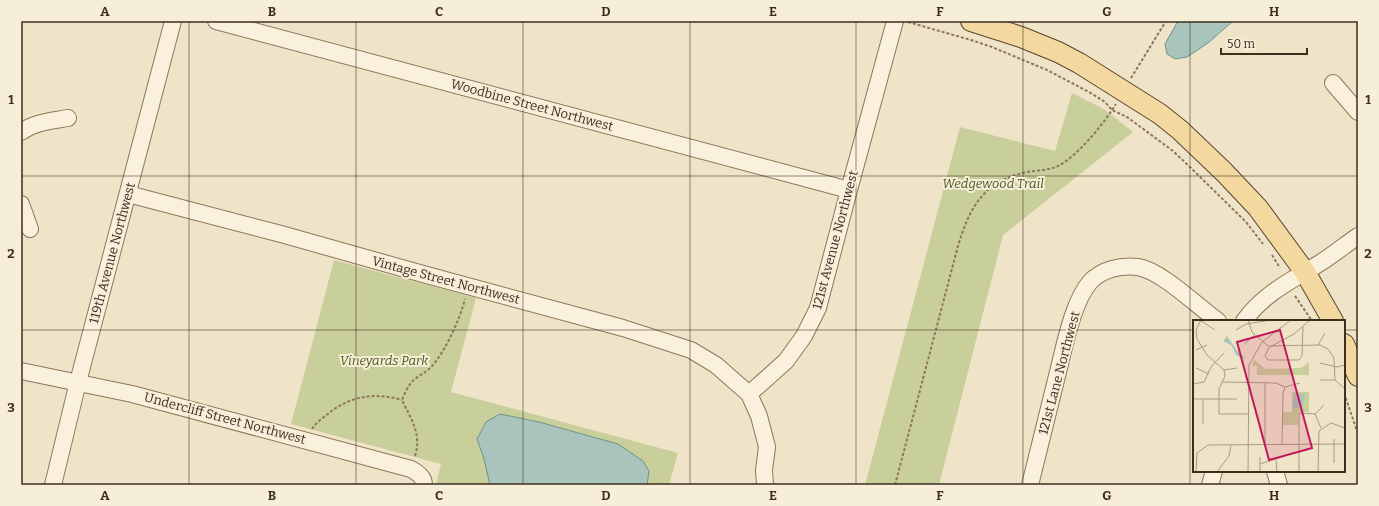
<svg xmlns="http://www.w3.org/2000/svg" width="1379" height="506" font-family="Bitter,serif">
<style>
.green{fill:#c9cf9b}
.water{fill:#a9c4bc;stroke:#6f938a}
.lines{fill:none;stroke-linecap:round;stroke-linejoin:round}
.minor-casing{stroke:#8d765c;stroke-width:18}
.major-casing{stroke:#5b4430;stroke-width:22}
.path{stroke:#8d765c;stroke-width:2;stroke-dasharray:3 2;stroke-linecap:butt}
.minor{stroke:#faf1dc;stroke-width:16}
.major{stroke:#f3d9a0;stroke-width:20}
.grid{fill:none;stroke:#3d2e20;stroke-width:1;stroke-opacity:0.55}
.labels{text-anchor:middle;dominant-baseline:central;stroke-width:4;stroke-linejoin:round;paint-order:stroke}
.street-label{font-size:13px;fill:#3d2e20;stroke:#f7eed8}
.park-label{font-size:13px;font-style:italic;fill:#4d5a26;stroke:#f7eed8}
.inset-road{fill:none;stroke:#a89b85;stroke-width:1}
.view{fill:#c2185b;fill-opacity:0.15;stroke:#c2185b;stroke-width:2}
.inset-edge{fill:none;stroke:#3d2e20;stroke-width:2}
.neatline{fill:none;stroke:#3d2e20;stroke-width:1.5}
.grid-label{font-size:13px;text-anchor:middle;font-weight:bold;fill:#3d2e20}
</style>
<rect width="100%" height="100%" fill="#f0e4c8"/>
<!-- green -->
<path class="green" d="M1072,93L1104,109L1133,132L1003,235L939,485H865L960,127L1055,151Z
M334,260L476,298L451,392L678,453L669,485H436L441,464L291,424Z"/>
<!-- water -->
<path class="water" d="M1178,21H1233L1208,43L1187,57L1175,59L1167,54L1165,44Z
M500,414L539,422L618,444L643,461L649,471L647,485H490L484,459L477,439L486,422Z"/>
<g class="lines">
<!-- minor casing -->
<g class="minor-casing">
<path id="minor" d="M216,21L849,190
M1333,83L1358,112
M21,132C35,122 51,121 68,118
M128,194L281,234L423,274L623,328L691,350L716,365L749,394
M21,204L30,229
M1244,321C1263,294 1292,280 1320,263C1333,255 1345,245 1358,236
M21,371L132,394L411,469C418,473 424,477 424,485
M1275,471L1279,485
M53,485L78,382L173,21
M765,485L764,470L767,447L759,416L749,394L786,361L804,336L818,308L849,190L895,21
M1030,485C1039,449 1048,412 1057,376C1064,349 1072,303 1090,282C1102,269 1121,265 1138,267C1162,271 1197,306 1218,321
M1210,485L1214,471"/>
</g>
<!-- major casing -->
<g class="major-casing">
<path id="major" d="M971,21L1021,37L1058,52L1079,63L1160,114L1180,130L1224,172L1258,208L1305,272L1333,321
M1344,344L1358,376"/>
</g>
<!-- path -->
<path class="path" d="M908,22L971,40L992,47L1047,70L1089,92L1105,102L1112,110L1127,117L1146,131L1173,151L1192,169L1246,222L1263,244
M1131,78L1166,21
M1272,255L1280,268
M1295,296L1312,321
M1344,393L1358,434
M312,429C316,423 322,418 328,414C349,396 375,392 402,400
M415,456C422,434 411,419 402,400C405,393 409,383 415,379C421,374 427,372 432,366C446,350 460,319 465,299
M895,485L958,246C969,209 983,182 1023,173C1034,170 1048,171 1058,166C1078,156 1105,122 1116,104"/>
<!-- minor -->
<use href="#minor" class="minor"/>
<!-- major -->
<use href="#major" class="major"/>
</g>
<!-- grid -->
<path class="grid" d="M189,21V485M356,21V485M523,21V485M690,21V485M856,21V485M1023,21V485M1190,21V485M21,176H1358M21,330H1194M1344,330H1358"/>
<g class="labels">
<!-- street labels -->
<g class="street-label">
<text transform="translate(532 105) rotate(15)">Woodbine Street Northwest</text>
<text transform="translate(835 240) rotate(-75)">121st Avenue Northwest</text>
<text transform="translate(112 253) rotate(-75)">119th Avenue Northwest</text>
<text transform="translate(446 280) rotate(15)">Vintage Street Northwest</text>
<text transform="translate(1059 373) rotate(-75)">121st Lane Northwest</text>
<text transform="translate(225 418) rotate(15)">Undercliff Street Northwest</text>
</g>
<!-- park labels -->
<g class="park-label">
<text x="993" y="183">Wedgewood Trail</text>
<text x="384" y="360">Vineyards Park</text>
</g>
</g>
<!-- overview -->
<g transform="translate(1193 320)">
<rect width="152" height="152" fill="#f0e4c8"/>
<path d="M61,40L73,49L108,48L116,42V55H64V46H59ZM99,72H116V92H105V105H90V92H99Z" fill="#c9cf9b"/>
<path d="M34,16L45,32L53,39L44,36L38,25L30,21ZM101,74H112L110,85L102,89L100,88Z" fill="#a9c4bc"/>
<path class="inset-road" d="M7,0L22,10M8,0L3,10L4,19L14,35L31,50L32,56L26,69V94H55M55,0L59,12L75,26L127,25L135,29L141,38L142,60L152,69M43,10L53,4L78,0M52,24L61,15M125,25L132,13M76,27L72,36L75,40H106L109,36L110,7M77,27L101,14L116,1M3,30L14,25M127,43L144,47L152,45M3,48L16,54M31,50L44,48M127,60H142M29,62L83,63L92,67L107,63M72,63V125M0,64L11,62L18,47L31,33M0,79H44M10,79V104M122,94L131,85M141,119V143M89,125L90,73L92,67M67,137V152M83,140L84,152M67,144L89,137M3,152L4,133L15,125L152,124M24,152L36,136L38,125M55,152L56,45L69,22L98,0M106,152V93L122,94L128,108M125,152L126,111L138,103L152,108"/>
<path class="view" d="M87,10L119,128L76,140L44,22Z"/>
<rect width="152" height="152" class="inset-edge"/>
</g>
<!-- border -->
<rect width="1379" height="506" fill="none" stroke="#f7eed8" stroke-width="44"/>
<!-- scale -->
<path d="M1221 48v6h86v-6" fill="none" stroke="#3d2e20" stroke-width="2"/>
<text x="1227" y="48" font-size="12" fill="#3d2e20" stroke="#f7eed8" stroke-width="3" paint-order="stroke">50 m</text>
<rect x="22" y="22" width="1335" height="462" class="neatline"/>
<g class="grid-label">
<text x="105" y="16">A</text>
<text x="272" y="16">B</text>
<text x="439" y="16">C</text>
<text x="606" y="16">D</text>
<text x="773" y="16">E</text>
<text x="940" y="16">F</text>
<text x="1107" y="16">G</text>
<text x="1274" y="16">H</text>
<text x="11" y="104">1</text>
<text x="1368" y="104">1</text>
<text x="11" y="258">2</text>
<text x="1368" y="258">2</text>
<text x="11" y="412">3</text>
<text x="1368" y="412">3</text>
<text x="105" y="500">A</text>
<text x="272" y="500">B</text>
<text x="439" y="500">C</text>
<text x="606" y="500">D</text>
<text x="773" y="500">E</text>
<text x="940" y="500">F</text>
<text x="1107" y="500">G</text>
<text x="1274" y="500">H</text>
</g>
</svg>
